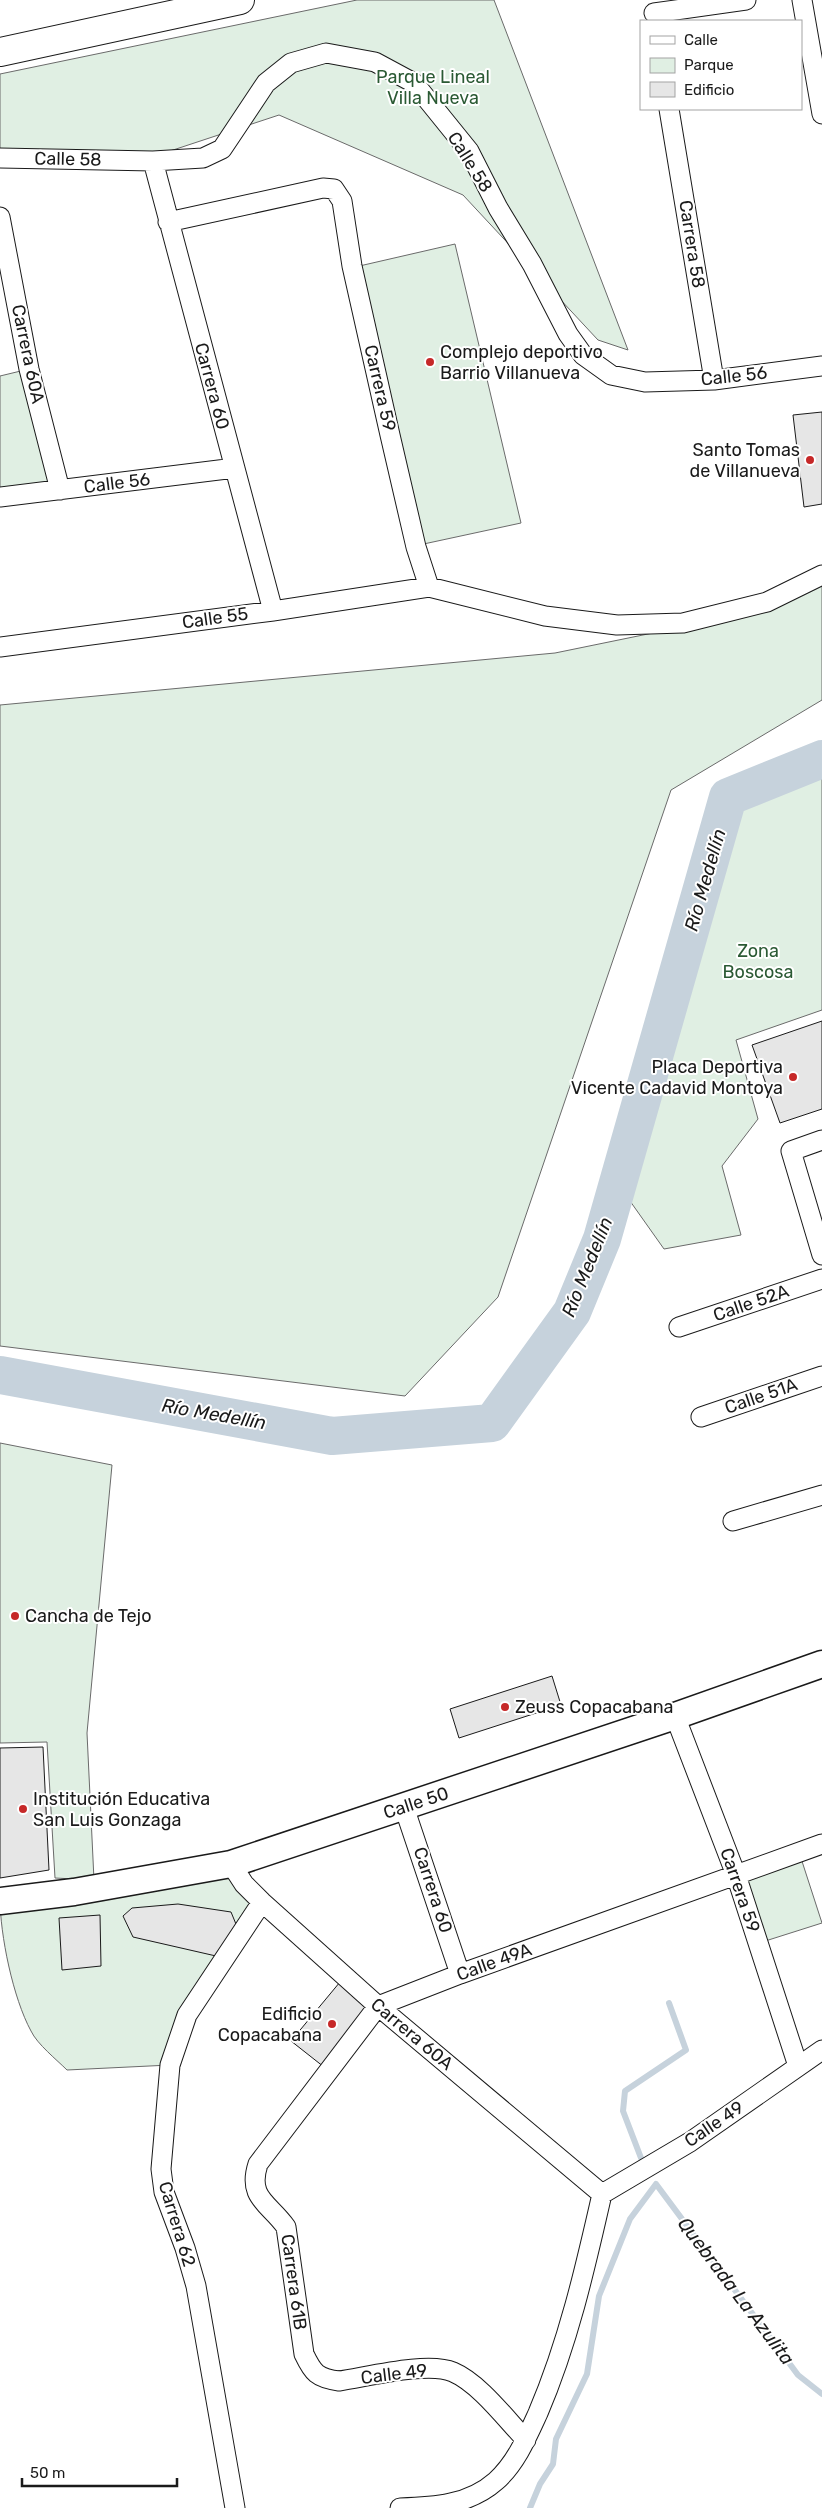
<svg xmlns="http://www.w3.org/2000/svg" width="822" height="2508" font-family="Rubik,sans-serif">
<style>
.green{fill:#e0efe3;stroke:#6a6a6a}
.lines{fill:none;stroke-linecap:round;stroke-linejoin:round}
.stream{stroke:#c6d2dc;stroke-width:6}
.river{stroke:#c6d2dc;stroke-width:38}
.building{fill:#e6e6e6;stroke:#1a1a1a}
.street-casing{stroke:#1a1a1a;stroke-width:21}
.secondary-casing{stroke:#1a1a1a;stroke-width:29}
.highway-casing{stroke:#1a1a1a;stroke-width:30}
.street{stroke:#fff;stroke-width:19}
.secondary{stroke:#fff;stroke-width:26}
.highway{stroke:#fff;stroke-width:28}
.poi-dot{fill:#c62828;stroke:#fff;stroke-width:2}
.labels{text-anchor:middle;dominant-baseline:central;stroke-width:4;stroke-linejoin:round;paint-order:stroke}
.park-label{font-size:18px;fill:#2b5a34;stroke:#fff}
.street-label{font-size:18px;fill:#1a1a1a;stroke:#fff}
.poi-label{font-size:18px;fill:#1a1a1a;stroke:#fff;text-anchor:start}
.water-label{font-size:19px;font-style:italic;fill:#1a1a1a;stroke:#fff}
</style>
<rect width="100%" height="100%" fill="#fff"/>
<!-- green -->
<path class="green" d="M357,0H494L628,350L598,340L463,195L279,115L164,153L0,150V74Z
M455,244L521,523L419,545L355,267Z
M29,369L60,490L0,497V376Z
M822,579V700L671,790L498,1297L405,1396L0,1346V705L555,653L765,610Z
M822,762V1010L736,1040L758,1119L722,1166L741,1235L664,1249L630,1201L732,813Z
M0,1443L112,1465L87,1733L94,1880L55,1878L47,1742L0,1743Z
M799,1852L822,1923L759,1943L736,1875Z
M231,1864L262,1902L187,2015L170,2065L67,2070C57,2060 37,2044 31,2031C13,1998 0,1935 0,1898Z"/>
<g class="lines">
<!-- stream -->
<path class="stream" d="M641,2158L623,2111L625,2091L686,2050L669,2003
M530,2508L540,2484L553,2464L556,2439L587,2374L599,2296L630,2219L656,2184L798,2375L822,2394"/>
<!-- river -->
<path class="river" d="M0,1375L332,1436L492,1423L572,1312L602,1239L728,797L822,759"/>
</g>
<!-- building -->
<path class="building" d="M822,412V504L804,507L793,415Z
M822,1021V1109L780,1123L752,1045Z
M552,1676L561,1705L459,1738L450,1709Z
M43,1747L49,1870L0,1878V1748Z
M178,1904L231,1912L238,1929L216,1956L133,1937L123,1916L132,1908Z
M100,1915L101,1966L62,1970L59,1918Z
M340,1982L372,2008L324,2067L291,2041Z"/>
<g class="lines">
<!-- street casing -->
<g class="street-casing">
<path id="street" d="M802,0L822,114
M654,13L746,0
M669,109L714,380
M0,158L153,161L203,158L222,149L266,83L291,63L326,53L375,62L414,83L469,151L498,208L532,264L568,334L583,355L611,375L645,382L714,380L822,366
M153,161L273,611
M0,217L29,369L60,490
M168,222L323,188L334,189L342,201L352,266L390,435L416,547L429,587
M0,497L235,468
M0,647L273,611L429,587L545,616L617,625L683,623L767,602L822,575
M822,1140L791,1151L822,1255
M679,1327L822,1279
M701,1417L822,1376
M733,1521L822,1495
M675,1716L736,1875L798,2066
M404,1807L460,1974
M231,1864L244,1884L262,1902L378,2006L602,2194
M602,2194L690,2142L822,2050
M526,2440C506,2419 479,2383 453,2372C428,2361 367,2377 339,2381C317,2378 313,2373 304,2354L286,2227C269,2203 247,2198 258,2164L378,2006L460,1974L822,1844
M235,2508L196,2286L185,2248L164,2192L161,2169L170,2065L187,2015L262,1902
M400,2508C434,2507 469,2505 496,2481C516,2463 527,2437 538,2413C568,2343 585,2269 602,2194"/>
</g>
<!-- secondary casing -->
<g class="secondary-casing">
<path id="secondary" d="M0,1901L74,1892L231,1864L675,1716L822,1664"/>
</g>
<!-- highway casing -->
<g class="highway-casing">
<path id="highway" d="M0,52L240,0"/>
</g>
<!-- street -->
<use href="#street" class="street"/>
<!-- secondary -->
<use href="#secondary" class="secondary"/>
<!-- highway -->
<use href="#highway" class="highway"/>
</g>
<!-- markers -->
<g class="poi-dot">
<circle cx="430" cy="362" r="5"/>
<circle cx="810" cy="460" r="5"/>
<circle cx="793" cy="1077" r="5"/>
<circle cx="15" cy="1616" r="5"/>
<circle cx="505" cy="1707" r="5"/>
<circle cx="23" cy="1809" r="5"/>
<circle cx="332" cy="2024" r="5"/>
</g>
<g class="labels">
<!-- park labels -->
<g class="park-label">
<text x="433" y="77">Parque Lineal<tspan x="433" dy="21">Villa Nueva</tspan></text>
<text x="758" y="951">Zona<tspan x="758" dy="21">Boscosa</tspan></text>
</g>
<!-- street labels -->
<g class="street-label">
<text transform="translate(68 159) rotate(1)">Calle 58</text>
<text transform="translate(470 162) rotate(58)">Calle 58</text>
<text transform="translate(692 244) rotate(81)">Carrera 58</text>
<text transform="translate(28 354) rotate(78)">Carrera 60A</text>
<text transform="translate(734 376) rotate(-6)">Calle 56</text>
<text transform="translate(212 386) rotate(75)">Carrera 60</text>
<text transform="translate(380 388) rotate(77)">Carrera 59</text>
<text transform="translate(117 483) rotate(-7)">Calle 56</text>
<text transform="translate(215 618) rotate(-8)">Calle 55</text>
<text transform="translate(751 1303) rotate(-19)">Calle 52A</text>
<text transform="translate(761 1396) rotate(-19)">Calle 51A</text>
<text transform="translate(416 1803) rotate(-18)">Calle 50</text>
<text transform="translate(433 1890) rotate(72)">Carrera 60</text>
<text transform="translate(740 1890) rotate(71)">Carrera 59</text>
<text transform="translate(494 1962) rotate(-20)">Calle 49A</text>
<text transform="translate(412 2034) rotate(40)">Carrera 60A</text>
<text transform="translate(714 2124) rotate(-34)">Calle 49</text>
<text transform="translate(177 2224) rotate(73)">Carrera 62</text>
<text transform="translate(294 2282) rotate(82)">Carrera 61B</text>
<text transform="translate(394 2374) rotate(-7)">Calle 49</text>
</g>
<!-- poi labels -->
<g class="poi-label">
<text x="440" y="352">Complejo deportivo<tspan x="440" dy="21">Barrio Villanueva</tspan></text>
<text x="800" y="450" text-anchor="end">Santo Tomas<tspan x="800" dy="21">de Villanueva</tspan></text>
<text x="783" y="1067" text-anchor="end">Placa Deportiva<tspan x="783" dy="21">Vicente Cadavid Montoya</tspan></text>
<text x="25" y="1616">Cancha de Tejo</text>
<text x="515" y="1707">Zeuss Copacabana</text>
<text x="33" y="1799">Institución Educativa<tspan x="33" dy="21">San Luis Gonzaga</tspan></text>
<text x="322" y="2014" text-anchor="end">Edificio<tspan x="322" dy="21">Copacabana</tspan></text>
</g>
<!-- water labels -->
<g class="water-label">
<text transform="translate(705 880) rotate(-74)">Río Medellín</text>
<text transform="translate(587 1267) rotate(-68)">Río Medellín</text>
<text transform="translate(214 1414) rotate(10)">Río Medellín</text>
<text transform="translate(736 2291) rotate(53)">Quebrada La Azulita</text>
</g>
</g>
<!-- legend -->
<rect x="640" y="20" width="162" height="90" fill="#ffffff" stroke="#a3a3a3"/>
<rect x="650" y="36" width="25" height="8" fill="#ffffff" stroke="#a3a3a3"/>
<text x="684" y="45" font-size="15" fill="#1a1a1a">Calle</text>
<rect x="650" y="58" width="25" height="15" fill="#e0efe3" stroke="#a3a3a3"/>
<text x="684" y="70" font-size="15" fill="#1a1a1a">Parque</text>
<rect x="650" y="82" width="25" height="15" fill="#e6e6e6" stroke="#a3a3a3"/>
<text x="684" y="95" font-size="15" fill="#1a1a1a">Edificio</text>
<!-- scale -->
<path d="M22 2478v8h155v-8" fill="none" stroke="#1a1a1a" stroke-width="2.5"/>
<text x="30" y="2478" font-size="15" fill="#1a1a1a" stroke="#ffffff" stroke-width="4" paint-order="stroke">50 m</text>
</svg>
